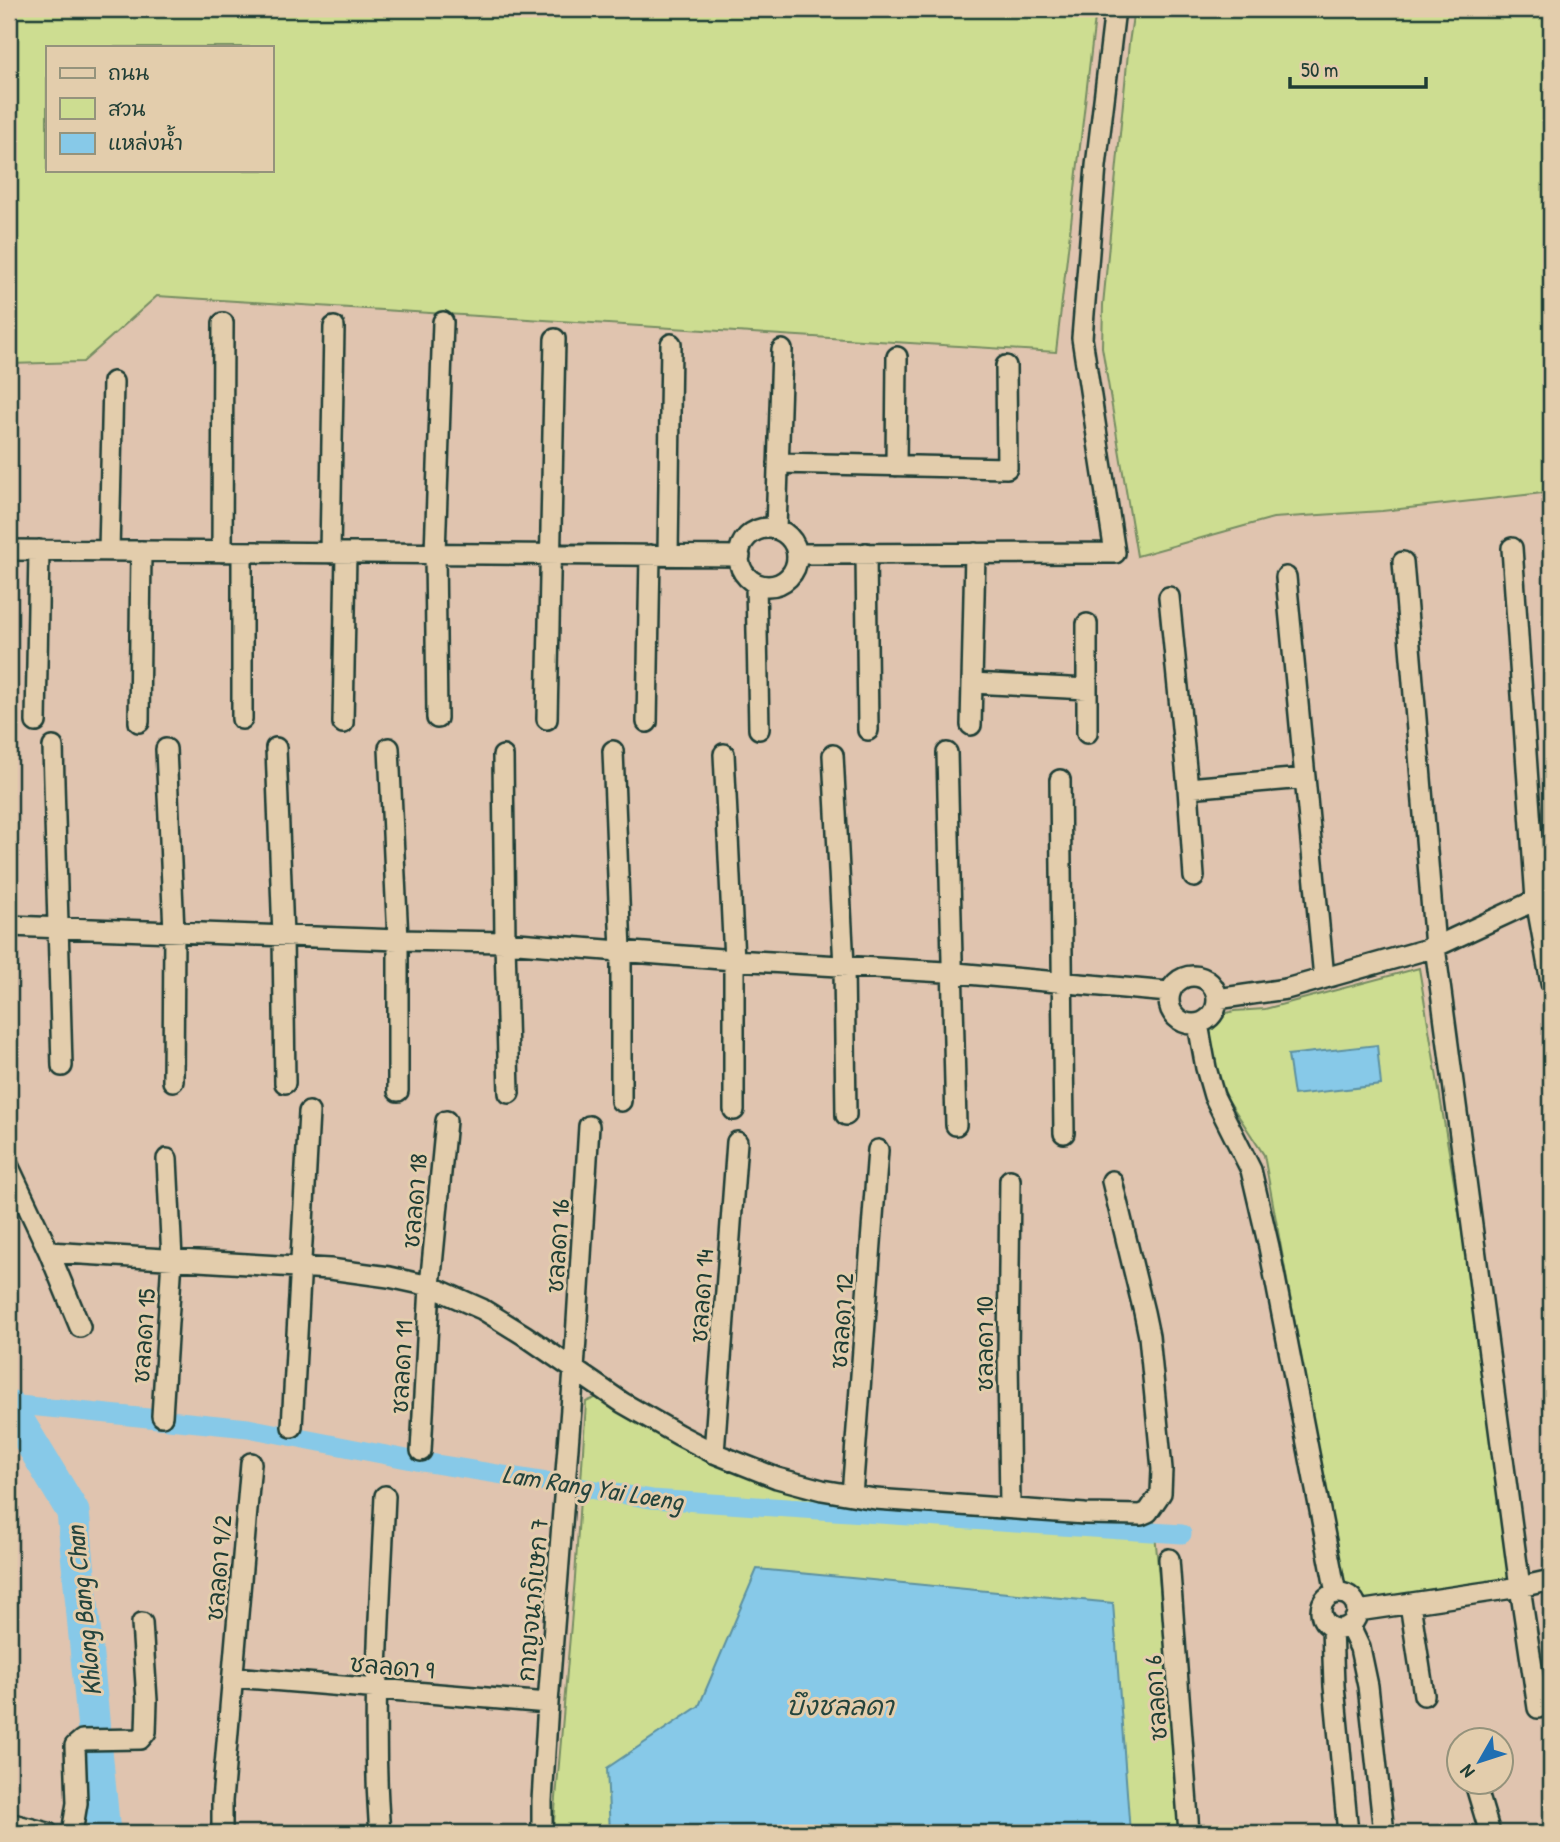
<svg xmlns="http://www.w3.org/2000/svg" width="1560" height="1842" font-family="'Patrick Hand','Playpen Sans Thai',sans-serif">
<style>
.green{fill:#cddd91;stroke:#768d62;stroke-width:2;fill-rule:evenodd}
.water{fill:#87c9e8;stroke:#5d91a0;stroke-width:2}
.lines{fill:none;stroke-linecap:round;stroke-linejoin:round}
.canal{stroke:#87c9e8;stroke-width:19}
.river{stroke:#87c9e8;stroke-width:33}
.street-casing{stroke:#1f3d34;stroke-width:24}
.street{stroke:#e3cdac;stroke-width:19}
.labels{text-anchor:middle;dominant-baseline:central;stroke-width:6;stroke-linejoin:round;paint-order:stroke}
.street-label{font-size:24px;fill:#1f3d34;stroke:#e3cdac}
.water-label{font-size:26px;font-style:italic;fill:#24443d;stroke:#e3cdac}
</style>
<rect width="100%" height="100%" fill="#e0c4af"/>
<filter id="ink" filterUnits="userSpaceOnUse"><feTurbulence type="fractalNoise" baseFrequency=".0143" numOctaves="2"/><feDisplacementMap in="SourceGraphic" scale="14" xChannelSelector="R" yChannelSelector="G"/><feConvolveMatrix kernelMatrix="1 2 1 2 8 2 1 2 1" color-interpolation-filters="sRGB"/></filter>
<g filter="url(#ink)">
<!-- green -->
<path class="green" d="M9,9H1096L1056,352L157,296L83,362L9,364ZM47,47H271V170H47Z
M1134,9H1551V492L1382,511L1273,518L1137,556L1102,347L1103,305L1129,43Z
M1419,968L1520,1587L1365,1601L1355,1589L1343,1585L1264,1155L1228,1100L1202,1038L1211,1027L1216,1016L1234,1011L1265,1009Z
M597,1397L704,1452L804,1497L925,1518L1154,1522L1182,1833H553L575,1578L586,1402Z"/>
<!-- water -->
<path class="water" d="M1377,1045L1381,1085L1294,1095L1288,1055Z
M757,1569L1113,1603L1130,1833H610L607,1768L699,1706Z"/>
<g class="lines">
<!-- canal -->
<path class="canal" d="M9,1404L248,1428L417,1461L652,1499L1182,1534"/>
<!-- river -->
<path class="river" d="M9,1406L73,1512L104,1833"/>
<!-- street casing -->
<g class="street-casing">
<path id="street" d="M778,463L1007,468L1006,366
M896,466L897,357
M739 557a29 29 0 1 1 58 0a29 29 0 1 1-58 0Z
M776,529L782,350
M1512,548L1536,900L1551,983
M9,550L740,556
M109,551L113,382
M222,552L223,323
M330,553L334,327
M866,553L868,730
M797,554L1115,553L1082,338L1096,166L1115,9
M668,555L671,344
M1403,562L1435,947L1520,1587L1538,1708
M1286,577L1324,978
M756,584L759,729
M1169,597L1188,788L1194,877
M1087,624V733
M972,683L1087,689
M437,718L435,553L443,322
M242,719V552
M547,719L555,339
M36,722L39,550
M139,722L141,551
M647,722L650,555
M343,723L346,553
M971,725L975,553
M53,747L62,1066
M276,748L283,936L285,1083
M389,748L398,940V1091
M166,749L174,931L173,1081
M613,751L621,951V1101
M947,753L956,1125
M724,754L734,960V1110
M833,755L844,966L846,1115
M503,756L505,942L509,1093
M1060,780L1064,1133
M1188,788L1304,778
M9,926L398,940L505,942L734,960L945,972L1169,992
M1169 1000a24 24 0 1 1 48 0a24 24 0 1 1-48 0Z
M1217,999L1286,989L1435,947L1551,893
M1198,1024L1206,1068L1214,1096L1251,1170L1269,1247L1336,1593
M9,1167L49,1252L330,1269L389,1277L430,1286L482,1309L524,1335L623,1403L679,1435L714,1453L777,1478L822,1490L875,1499L1085,1514L1141,1515L1148,1512L1161,1493L1162,1469L1149,1336L1144,1312L1112,1181
M49,1252L80,1327
M162,1416L172,1259L167,1159
M292,1427L309,1112
M421,1451L430,1286L446,1121
M714,1453L737,1142
M852,1495L878,1150
M1010,1508L1008,1355L1010,1180
M1169,1559L1189,1833
M1321 1611a18 18 0 1 1 36 0a18 18 0 1 1-36 0Z
M1410,1604L1424,1695
M1358,1611L1520,1587L1551,1580
M1350,1627L1360,1648L1368,1686L1384,1833
M1332,1628L1334,1686L1348,1833
M233,1677L548,1703
M1475,1783L1490,1833
M9,1823L48,1833
M72,1833L77,1803L75,1746L82,1740L140,1739L146,1732L147,1701L142,1623
M222,1833V1801L251,1463
M380,1833C371,1721 380,1608 385,1496
M542,1833V1801L548,1703L574,1370L589,1126"/>
</g>
<!-- street -->
<use href="#street" class="street"/>
</g>
</g>
<g class="labels">
<!-- street labels -->
<g class="street-label">
<text transform="translate(414 1201) rotate(-85)">ชลลดา 18</text>
<text transform="translate(557 1246) rotate(-86)">ชลลดา 16</text>
<text transform="translate(701 1296) rotate(-86)">ชลลดา 14</text>
<text transform="translate(841 1321) rotate(-86)">ชลลดา 12</text>
<text transform="translate(143 1336) rotate(-86)">ชลลดา 15</text>
<text transform="translate(984 1344) rotate(-90)">ชลลดา 10</text>
<text transform="translate(401 1367) rotate(-87)">ชลลดา 11</text>
<text transform="translate(218 1568) rotate(-85)">ชลลดา 9/2</text>
<text transform="translate(532 1600) rotate(-85)">กาญจนาภิเษก 7</text>
<text transform="translate(392 1666) rotate(5)">ชลลดา 9</text>
<text transform="translate(1155 1698) rotate(-94)">ชลลดา 6</text>
</g>
<!-- water labels -->
<g class="water-label">
<text transform="translate(593 1487) rotate(9)">Lam Rang Yai Loeng</text>
<text transform="translate(83 1611) rotate(-96)">Khlong Bang Chan</text>
<text x="840" y="1705">บึงชลลดา</text>
</g>
</g>
<!-- margin -->
<rect width="1560" height="1842" fill="none" stroke="#e3cdac" stroke-width="35"/>
<rect x="18" y="18" width="1525" height="1807" fill="none" stroke="#1f3d34" stroke-width="2.5" filter="url(#ink)"/>
<!-- legend -->
<rect x="46" y="46" width="228" height="126" fill="#e3cdac" stroke="#95937c" stroke-width="2"/>
<rect x="60" y="68" width="35" height="10" fill="#e3cdac" stroke="#95937c" stroke-width="2"/>
<text x="108" y="80" font-size="21" fill="#1f3d34">ถนน</text>
<rect x="60" y="98" width="35" height="21" fill="#cddd91" stroke="#95937c" stroke-width="2"/>
<text x="108" y="116" font-size="21" fill="#1f3d34">สวน</text>
<rect x="60" y="133" width="35" height="21" fill="#87c9e8" stroke="#95937c" stroke-width="2"/>
<text x="108" y="150" font-size="21" fill="#1f3d34">แหล่งน้ำ</text>
<!-- north arrow -->
<g transform="translate(1480 1761) rotate(231)"><circle r="33" fill="#e3cdac" stroke="#95937c" stroke-width="2"/>
<path d="M0-5L12 26L0 18L-12 26Z" fill="#1f6fb2"/>
<text y="-10" font-size="19" font-weight="bold" text-anchor="middle" fill="#1f3d34">N</text>
</g>
<!-- scale -->
<path d="M1290 77v10h136v-10" fill="none" stroke="#1f3d34" stroke-width="3.5"/>
<text x="1301" y="77" font-size="21" fill="#1f3d34" stroke="#e3cdac" stroke-width="5" paint-order="stroke">50 m</text>
</svg>
